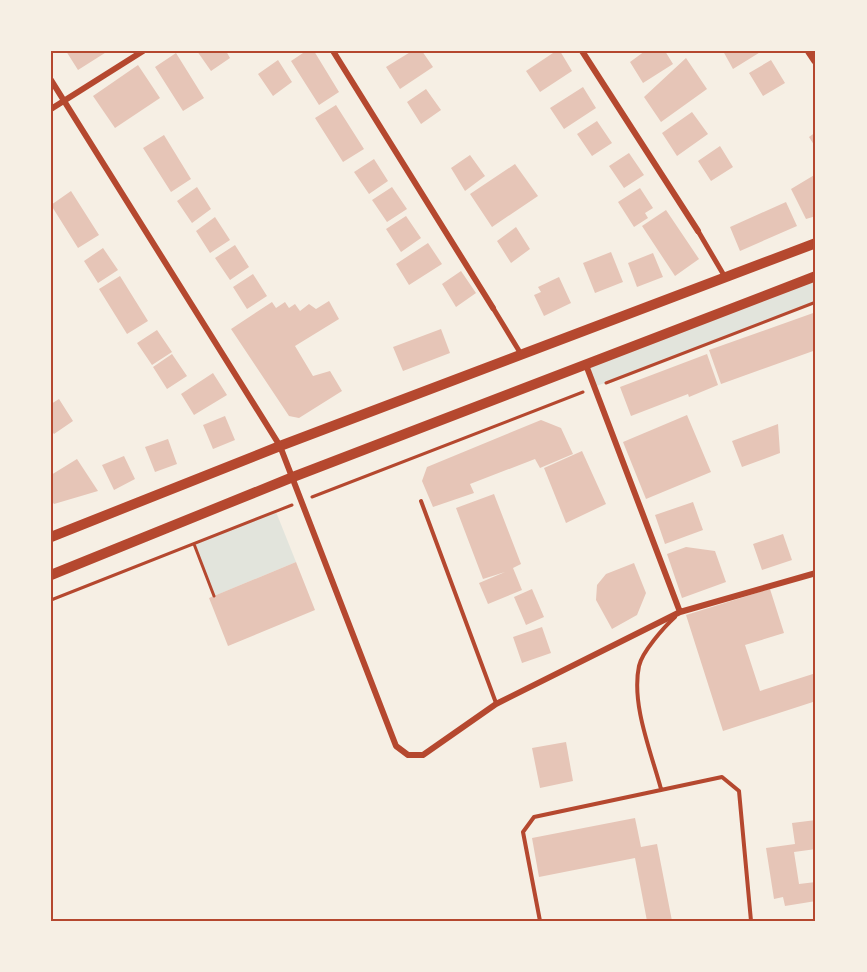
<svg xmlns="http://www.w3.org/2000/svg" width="867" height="972" font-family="'Work Sans',sans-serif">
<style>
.green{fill:#e2e4dc}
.building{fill:#e6c5b7}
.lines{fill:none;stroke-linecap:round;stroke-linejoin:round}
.path{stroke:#b5482f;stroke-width:3}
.service{stroke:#b5482f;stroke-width:4}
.pedestrian{stroke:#b5482f;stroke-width:5}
.minor{stroke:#b5482f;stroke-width:6}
.tertiary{stroke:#b5482f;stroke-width:10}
.secondary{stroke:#b5482f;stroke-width:10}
.neatline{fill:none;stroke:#b5482f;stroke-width:2}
</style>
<rect width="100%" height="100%" fill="#f6efe4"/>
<!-- green -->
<path class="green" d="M816,276V302L594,387L586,365Z
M276,512L296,562L214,596L194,544Z"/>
<!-- building -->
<path class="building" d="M66,51H108L78,70Z
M197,51H226L230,58L211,71Z
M306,51H314L339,92L319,105L291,61Z
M412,51H422L433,67L400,89L386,67Z
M556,51H560L572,71L540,92L526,71Z
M645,51H665L673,64L643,83L630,62Z
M723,51H762L733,69Z
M176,53L204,98L183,111L155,67Z
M686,58L707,89L661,122L644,97Z
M278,60L292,82L273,96L258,74Z
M771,60L785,83L763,96L749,73Z
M138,65L160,98L115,128L93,96Z
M583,87L596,108L564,129L550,108Z
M426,89L441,110L421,124L407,102Z
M336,105L364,149L343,162L315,118Z
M692,112L708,134L677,156L662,133Z
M597,121L612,143L592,156L577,134Z
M816,132V148L809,137Z
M164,135L191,179L171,192L143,148Z
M720,146L733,167L711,181L698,161Z
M629,153L644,175L624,188L609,166Z
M470,155L485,176L465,191L451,168Z
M374,159L388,181L369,194L354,172Z
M515,164L538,196L492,227L470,194Z
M816,174V216L806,219L791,189Z
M197,187L211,209L192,223L177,201Z
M392,187L407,209L387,222L372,200Z
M640,188L653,208L645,213L648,218L634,227L618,202Z
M71,191L99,235L78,248L51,205Z
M786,202L797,226L740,251L730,227Z
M666,210L699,259L675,276L642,226Z
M406,216L421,238L401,252L386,229Z
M215,217L230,240L210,253L196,231Z
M516,227L530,249L511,263L497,241Z
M428,243L442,264L409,285L396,264Z
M235,245L249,267L230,280L215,258Z
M103,248L118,270L98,283L84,261Z
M611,252L623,282L595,293L583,263Z
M653,253L663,277L637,287L628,263Z
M461,271L476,293L456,307L442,284Z
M253,274L267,296L247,309L233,287Z
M120,276L148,321L127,334L99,289Z
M559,277L571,303L544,316L534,295L541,292L538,287Z
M329,301L339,319L295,346L313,376L330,371L342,391L299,418L289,416L231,329L272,302L276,308L285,302L289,308L295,304L300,311L309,304L316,309Z
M816,312V350L721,384L709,350Z
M441,329L450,353L403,371L393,347Z
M157,330L172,352L152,365L137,343Z
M172,354L187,376L167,389L153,367Z
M707,354L718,385L689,397L688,394L631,416L620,387Z
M213,373L227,395L194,415L181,394Z
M59,399L73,421L54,434L51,430V404Z
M687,415L711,472L646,499L623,442Z
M225,416L235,440L213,449L203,425Z
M541,420L561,428L573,454L540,468L535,459L470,484L474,493L433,507L422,481L427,467Z
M778,424L780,453L742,467L732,441Z
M168,439L177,464L155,472L145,447Z
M582,451L606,504L566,523L544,468Z
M124,456L135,479L114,490L102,465Z
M77,459L98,491L54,504L51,500V475Z
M494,494L521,564L513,568L522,590L488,604L479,583L505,572L483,579L456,508Z
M693,502L703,530L665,544L655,515Z
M783,534L792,560L762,570L753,544Z
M686,547L715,551L726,582L682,598L667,554Z
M296,562L315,610L228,646L209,598Z
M634,563L646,593L637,615L612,629L596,600L597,585L606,574Z
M532,589L544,617L526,625L514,597Z
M770,589L784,633L745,645L760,691L816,673V701L723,731L686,615Z
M542,627L551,653L522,663L513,637Z
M566,742L573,781L540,788L532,748Z
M635,818L641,847L657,844L672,921H647L635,858L539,877L532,838Z
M816,820V849L794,852L799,884L816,882V901L785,906L783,897L774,899L766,848L795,844L792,823Z"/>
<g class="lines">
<!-- path -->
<path class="path" d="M606,383L816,302
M312,497L583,392
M194,544L214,596
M51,600L292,505"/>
<!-- service -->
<path class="service" d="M421,501L496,703
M661,789C651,752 631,704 639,666C642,652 664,627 675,617
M540,921L523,832L534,817L722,777L739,791L751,921"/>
<!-- pedestrian -->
<path class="pedestrian" d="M698,231L725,277
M493,308L521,354"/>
<!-- minor -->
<path class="minor" d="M333,51L493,308
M582,51L698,231
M51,80L280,446L396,746L408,755H423L496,704L680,612L816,573
M51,109L143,51
M586,365L680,612"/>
<!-- tertiary -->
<path class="tertiary" d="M51,537L280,446L816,243
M51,575L293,477L816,276"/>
<!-- secondary -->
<path class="secondary" d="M810,51L816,60"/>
</g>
<!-- border -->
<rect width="867" height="972" fill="none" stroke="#f6efe4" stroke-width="105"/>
<rect x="52" y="52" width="762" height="868" class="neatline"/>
</svg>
